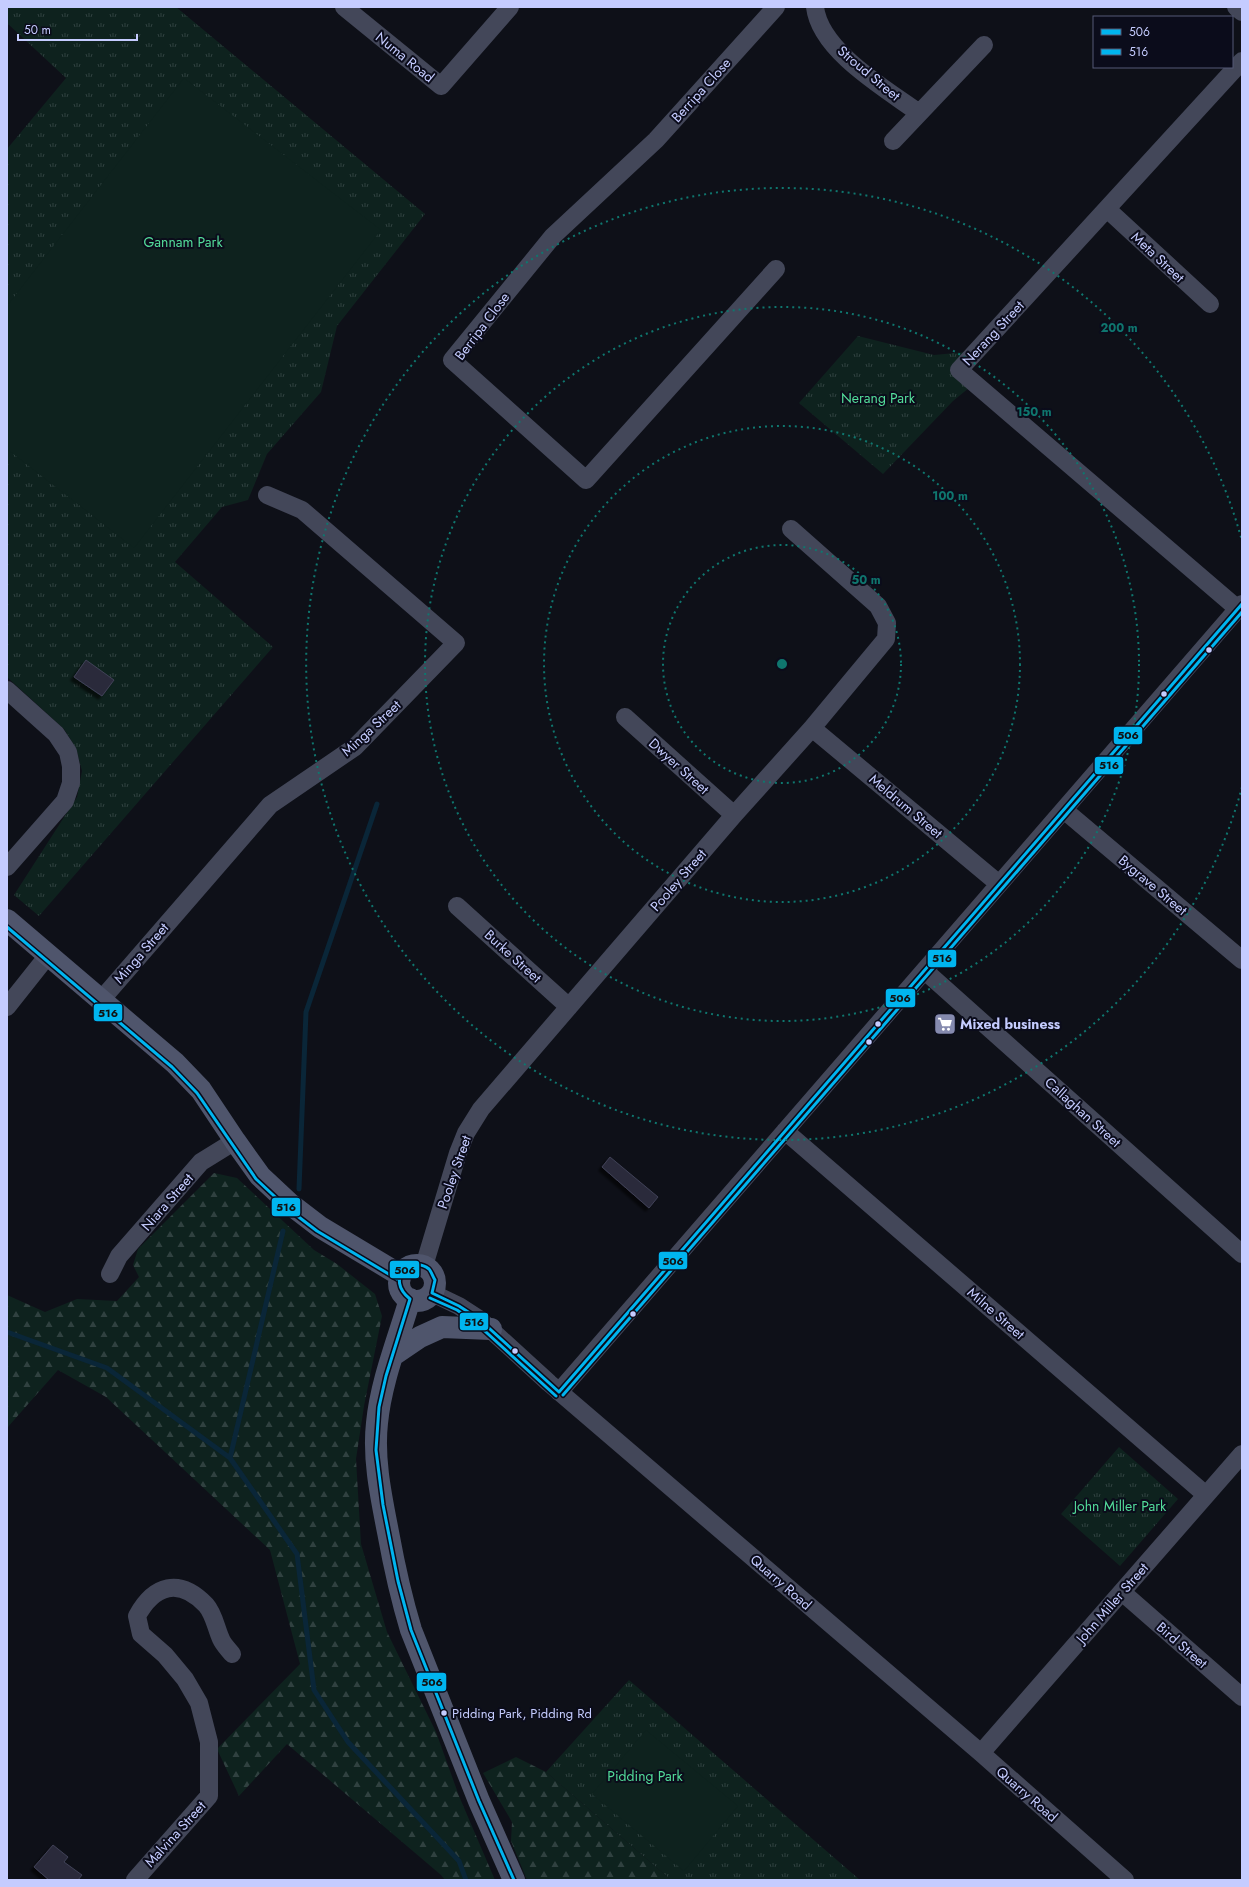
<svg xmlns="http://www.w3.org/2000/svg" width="1249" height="1887" font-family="Jost,sans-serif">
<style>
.grass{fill:url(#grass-tufts)}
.forest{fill:url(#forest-firs)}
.pitch{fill:#0e221e}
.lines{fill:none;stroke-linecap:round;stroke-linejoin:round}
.stream{stroke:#0a2638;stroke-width:5}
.building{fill:#2b2c3b;stroke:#404157;filter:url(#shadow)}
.street{stroke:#434759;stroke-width:18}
.secondary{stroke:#4f556c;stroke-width:22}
.bus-1-casing{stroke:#0b0c1b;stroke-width:6}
.bus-2-casing{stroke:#0b0c1b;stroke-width:6}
.bus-1{stroke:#00b5ef;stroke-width:3}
.bus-2{stroke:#00b5ef;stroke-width:3}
.ring{fill:none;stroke:#0f766e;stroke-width:2;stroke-dasharray:2 4}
.bus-dot{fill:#c5ccff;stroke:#0b0c1b;stroke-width:1.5}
.labels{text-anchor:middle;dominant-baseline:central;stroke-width:4;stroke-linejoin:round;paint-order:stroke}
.bus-label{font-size:13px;fill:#c5ccff;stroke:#0b0c1b;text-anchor:start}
.street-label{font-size:14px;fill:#c5ccff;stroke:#0b0c1b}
.park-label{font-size:14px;fill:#53dd9a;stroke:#0b0c1b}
.poi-label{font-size:14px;font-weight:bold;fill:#c5ccff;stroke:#0b0c1b;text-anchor:start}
.centre{fill:#0f766e;stroke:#0b0c1b;stroke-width:2}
.ring-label{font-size:12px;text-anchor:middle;font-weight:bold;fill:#0f766e;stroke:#0b0c1b;stroke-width:4;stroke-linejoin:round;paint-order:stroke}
.line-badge{stroke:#0b0c1b;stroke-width:1.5}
.pale-badge-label{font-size:11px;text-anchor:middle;font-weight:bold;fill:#111}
</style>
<defs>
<pattern id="grass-tufts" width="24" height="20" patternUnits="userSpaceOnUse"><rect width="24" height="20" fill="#0e221e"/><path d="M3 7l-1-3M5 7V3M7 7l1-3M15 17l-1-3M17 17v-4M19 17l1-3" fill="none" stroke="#304140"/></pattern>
<pattern id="forest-firs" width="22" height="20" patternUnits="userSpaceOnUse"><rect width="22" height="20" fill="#0e221e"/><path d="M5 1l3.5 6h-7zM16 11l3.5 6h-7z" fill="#304140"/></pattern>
<filter id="shadow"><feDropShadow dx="-3.5" dy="3.5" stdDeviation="1" flood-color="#0009"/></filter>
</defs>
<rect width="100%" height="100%" fill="#0e1018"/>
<!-- grass -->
<path class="grass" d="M7,7H176L425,214L337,326L321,392L267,454L248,500L222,507L175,562L273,647L39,916L14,895L77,797L82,771L76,748L64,729L7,677V149L66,78L7,23Z
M858,336L934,355L976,351L959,370L975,383L953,401L883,474L799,403Z
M1119,1447L1178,1499L1120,1566L1061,1514Z
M629,1680L860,1880H671L546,1772Z"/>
<!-- forest -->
<path class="forest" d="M214,1173L237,1178L314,1250L337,1264L375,1294L382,1316L364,1406L356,1459L361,1544L387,1632L436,1732L459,1796L495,1880H445L441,1875L287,1744L239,1796L217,1749L300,1664L270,1550L106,1397L58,1370L7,1428V1295L45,1312L77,1299L117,1301L139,1277L133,1265L138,1249Z
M516,1757L546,1772L671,1880H527L511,1841L512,1822L483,1773Z"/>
<!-- pitch -->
<path class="pitch" d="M184,78L381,230L134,548L7,449V306Z
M646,1730L738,1806L684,1871L592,1794Z"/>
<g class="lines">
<!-- stream -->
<path class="stream" d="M299,1189L306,1012L377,804
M7,1332L107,1368L230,1458L297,1554L314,1690L348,1742L459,1861L466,1880
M230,1458L283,1231"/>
</g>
<!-- building -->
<path class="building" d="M86,660L114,680L102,696L74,677Z
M610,1157L658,1197L649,1208L602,1167Z
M53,1845L68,1857L64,1862L82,1875L78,1880H49L34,1867Z"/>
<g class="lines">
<!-- street -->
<path class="street" d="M344,7L441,86L510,7
M815,7C820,51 886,89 919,113
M1236,7L1242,12
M893,141L984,45
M1107,209L1210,304
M776,269L586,480L452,360L553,236L656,140L776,7
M1238,609L959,370L1242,61
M7,690L56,734L68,752L71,766V783L65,801L7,867
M625,717L734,815
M812,728L999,884
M1064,810L1242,960
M457,906L569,1007
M925,971L1242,1254
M101,1000L270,805L355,747L456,643L302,510L267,495
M7,1007L49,954
M785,1131L1206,1495
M424,1266L458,1153L466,1133L481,1109L734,815L812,728L886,639L887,623L878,606L791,529
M110,1274L119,1256L201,1162L235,1141
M432,1293L459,1306L479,1319L549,1383L981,1753L1125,1880
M559,1392L1242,604
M1122,1592L1242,1697
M981,1753L1242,1454
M135,1880L209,1796V1742L199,1703L185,1679L165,1655L141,1634L137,1616C154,1585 179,1577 206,1605C214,1614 216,1628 221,1639C223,1644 228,1649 232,1654"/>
<!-- secondary -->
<path class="secondary" d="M7,920L175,1063L201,1090L235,1141L260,1176L290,1204L320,1227L400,1275
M399 1283a18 18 0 1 1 36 0a18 18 0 1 1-36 0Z
M410,1299C398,1340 381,1381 377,1423C373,1459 381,1496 388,1532C394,1565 401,1597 411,1630L479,1801L514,1880
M392,1356L420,1337L442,1327L491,1329"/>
<!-- bus-1 casing -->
<g class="bus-1-casing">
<path id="bus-1" d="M559,1392L1242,604
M514,1880L479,1801L411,1630L398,1581L383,1505L376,1450L379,1407L386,1376L410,1299C384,1278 412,1255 429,1269C431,1271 433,1277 435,1280L432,1293L459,1306L479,1319L559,1392"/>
</g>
<!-- bus-2 casing -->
<g class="bus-2-casing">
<path id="bus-2" d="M7,927L172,1067L197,1093L256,1179L287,1208L317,1231L397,1279
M430,1298L457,1310L476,1323L556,1396
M563,1395L1242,612"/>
</g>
<!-- bus-1 -->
<use href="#bus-1" class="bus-1"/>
<!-- bus-2 -->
<use href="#bus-2" class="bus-2"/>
</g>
<!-- distance rings -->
<g class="ring">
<circle cx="782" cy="664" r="119"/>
<circle cx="782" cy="664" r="238"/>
<circle cx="782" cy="664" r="357"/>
<path d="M1242 787A476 476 0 1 1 1242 541"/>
</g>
<!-- icons -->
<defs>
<g id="supermarket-square" transform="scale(1.15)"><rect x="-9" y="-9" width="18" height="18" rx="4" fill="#858aae" stroke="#0b0c1b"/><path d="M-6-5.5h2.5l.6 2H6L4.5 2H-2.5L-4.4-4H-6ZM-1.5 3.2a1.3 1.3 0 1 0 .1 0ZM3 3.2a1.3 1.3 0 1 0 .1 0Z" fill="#fff"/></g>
</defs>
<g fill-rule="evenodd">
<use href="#supermarket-square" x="945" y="1024"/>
</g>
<!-- markers -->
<g class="bus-dot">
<circle cx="1209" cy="650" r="3.5"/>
<circle cx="1164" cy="694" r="3.5"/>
<circle cx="878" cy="1024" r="3.5"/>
<circle cx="869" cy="1042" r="3.5"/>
<circle cx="633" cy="1314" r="3.5"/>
<circle cx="515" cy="1351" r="3.5"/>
<circle cx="444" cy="1713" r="3.5"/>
</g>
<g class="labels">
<!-- bus labels -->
<g class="bus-label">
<text x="452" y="1713">Pidding Park, Pidding Rd</text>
</g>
<!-- street labels -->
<g class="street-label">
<text transform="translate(405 57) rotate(39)">Numa Road</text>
<text transform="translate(869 73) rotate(40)">Stroud Street</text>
<text transform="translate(701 90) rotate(-48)">Berripa Close</text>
<text transform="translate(1158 257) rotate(43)">Meta Street</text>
<text transform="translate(482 326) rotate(-53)">Berripa Close</text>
<text transform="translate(993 333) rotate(-47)">Nerang Street</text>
<text transform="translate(371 728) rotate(-43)">Minga Street</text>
<text transform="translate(679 766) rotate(42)">Dwyer Street</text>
<text transform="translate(906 806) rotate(40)">Meldrum Street</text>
<text transform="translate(678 880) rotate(-49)">Pooley Street</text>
<text transform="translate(1153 885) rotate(40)">Bygrave Street</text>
<text transform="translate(141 953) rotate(-49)">Minga Street</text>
<text transform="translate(513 956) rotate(42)">Burke Street</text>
<text transform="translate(1083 1112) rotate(42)">Callaghan Street</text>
<text transform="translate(454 1172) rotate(-71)">Pooley Street</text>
<text transform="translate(167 1202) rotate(-49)">Niara Street</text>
<text transform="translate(996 1313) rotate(41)">Milne Street</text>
<text transform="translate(781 1582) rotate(41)">Quarry Road</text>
<text transform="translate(1112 1603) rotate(-49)">John Miller Street</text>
<text transform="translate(1182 1645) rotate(41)">Bird Street</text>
<text transform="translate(1027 1794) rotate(41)">Quarry Road</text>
<text transform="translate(175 1834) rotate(-48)">Malvina Street</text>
</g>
<!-- park labels -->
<g class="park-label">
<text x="183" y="242">Gannam Park</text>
<text x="878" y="398">Nerang Park</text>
<text x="1120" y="1506">John Miller Park</text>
<text x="645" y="1776">Pidding Park</text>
</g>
<!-- poi labels -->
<g class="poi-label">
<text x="960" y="1024">Mixed business</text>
</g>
</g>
<circle cx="782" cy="664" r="6" class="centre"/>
<g class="ring-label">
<text x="1119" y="332">200 m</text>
<text x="1034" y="416">150 m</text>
<text x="950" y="500">100 m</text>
<text x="866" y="584">50 m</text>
</g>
<g class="line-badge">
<rect x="1113" y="726" width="30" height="19" rx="4" fill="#00b5ef"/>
<rect x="1094" y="756" width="30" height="19" rx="4" fill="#00b5ef"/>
<rect x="927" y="949" width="30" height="19" rx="4" fill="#00b5ef"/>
<rect x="885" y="988" width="31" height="20" rx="4" fill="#00b5ef"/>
<rect x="93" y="1003" width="30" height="19" rx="4" fill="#00b5ef"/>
<rect x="271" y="1197" width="30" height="20" rx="4" fill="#00b5ef"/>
<rect x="658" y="1251" width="30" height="19" rx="4" fill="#00b5ef"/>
<rect x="389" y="1260" width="31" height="19" rx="4" fill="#00b5ef"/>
<rect x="459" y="1312" width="30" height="19" rx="4" fill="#00b5ef"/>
<rect x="416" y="1672" width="31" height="20" rx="4" fill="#00b5ef"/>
</g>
<g class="pale-badge-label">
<text x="1128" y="739">506</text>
<text x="1109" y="769">516</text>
<text x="942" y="962">516</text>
<text x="900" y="1002">506</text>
<text x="108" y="1017">516</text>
<text x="286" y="1211">516</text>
<text x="673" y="1265">506</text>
<text x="405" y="1274">506</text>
<text x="474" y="1326">516</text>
<text x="432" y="1686">506</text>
</g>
<!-- border -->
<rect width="1249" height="1887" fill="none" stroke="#c5ccff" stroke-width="16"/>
<!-- legend -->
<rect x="1093" y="16" width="140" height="52" fill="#0b0c1b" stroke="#555976"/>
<rect x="1101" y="29" width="20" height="6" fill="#00b5ef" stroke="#555976"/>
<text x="1129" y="36" font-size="12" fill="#c5ccff">506</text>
<rect x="1101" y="49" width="20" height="6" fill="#00b5ef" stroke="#555976"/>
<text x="1129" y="56" font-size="12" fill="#c5ccff">516</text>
<!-- scale -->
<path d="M18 34v6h119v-6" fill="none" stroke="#c5ccff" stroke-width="2"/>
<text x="24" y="34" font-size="12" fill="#c5ccff" stroke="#0b0c1b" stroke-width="3" paint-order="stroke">50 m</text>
</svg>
